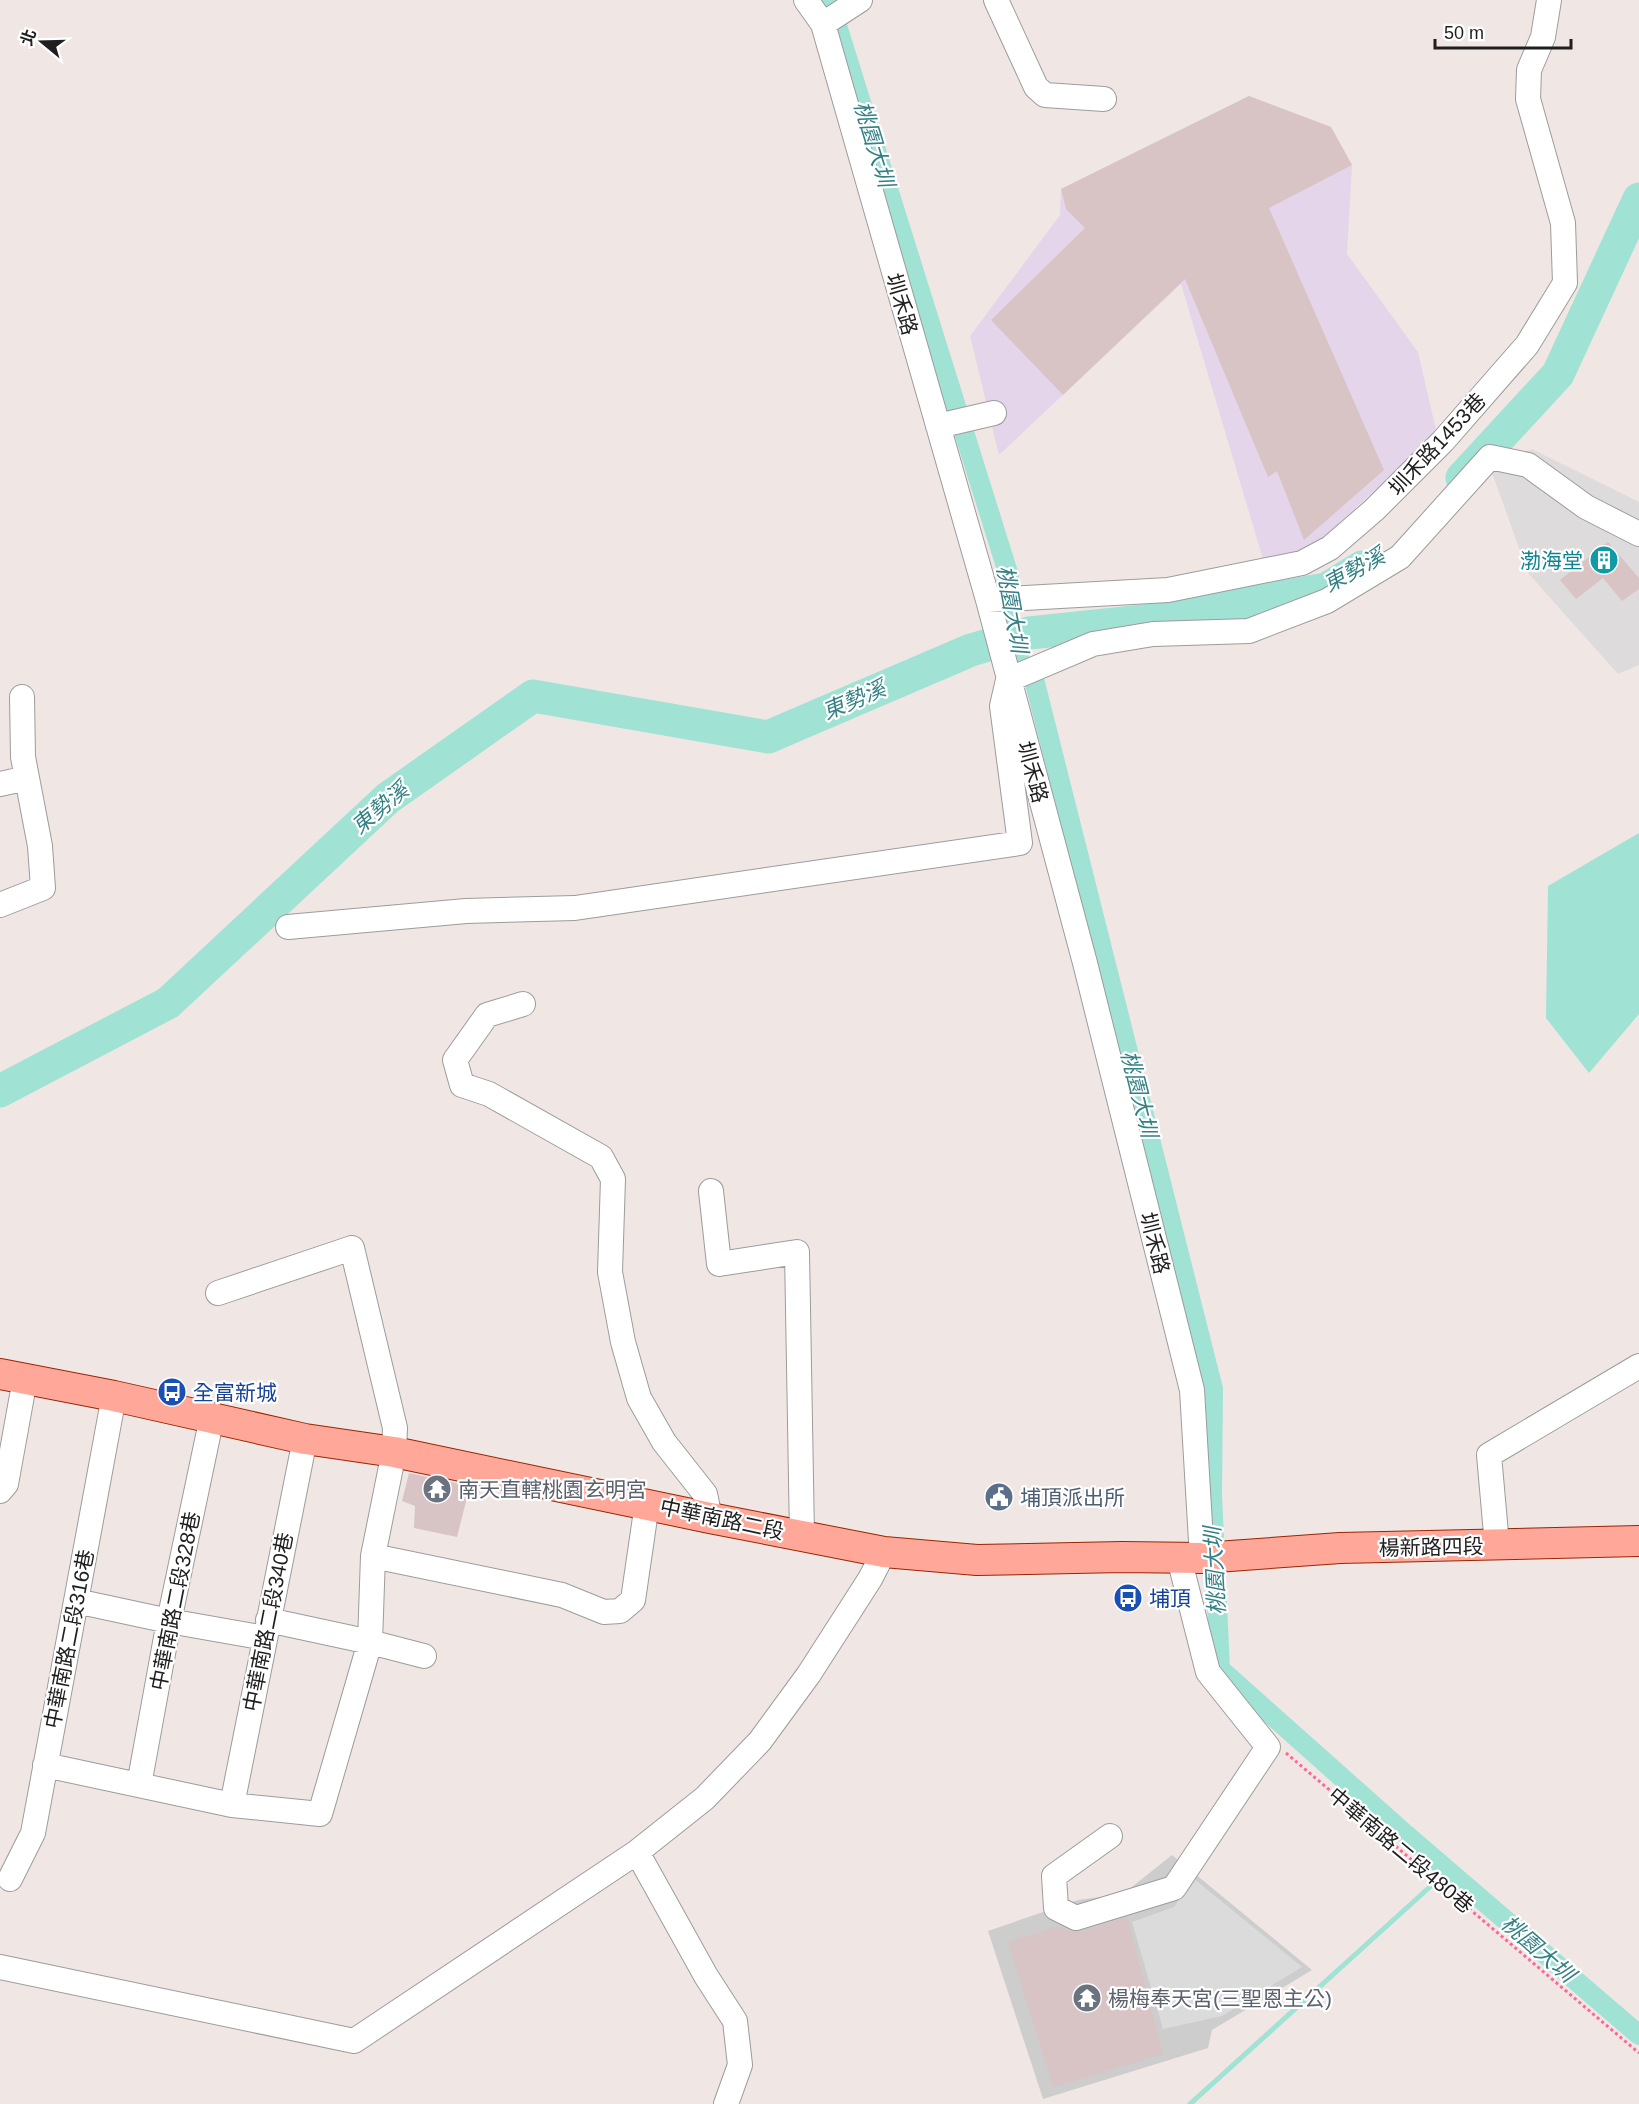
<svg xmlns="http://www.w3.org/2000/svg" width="1639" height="2104" font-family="Helvetica,'Noto Sans TC',sans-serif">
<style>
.residential{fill:#dddbdc}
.industrial{fill:#e5d5ea}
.religious{fill:#cdcdcd}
.parking{fill:#dbdbdb}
.water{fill:#a0e2d4}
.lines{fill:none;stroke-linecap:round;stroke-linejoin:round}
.stream{stroke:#a0e2d4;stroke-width:5}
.canal{stroke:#a0e2d4;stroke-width:20}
.river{stroke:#a0e2d4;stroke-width:33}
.building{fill:#d8c4c4}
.minor-casing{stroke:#9c9c9c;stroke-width:26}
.major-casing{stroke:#992500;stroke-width:32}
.path{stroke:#ff6698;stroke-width:3;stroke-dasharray:3 3;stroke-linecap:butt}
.minor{stroke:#fff;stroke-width:24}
.major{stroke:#ffa89a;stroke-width:30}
.labels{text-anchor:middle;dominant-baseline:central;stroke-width:4.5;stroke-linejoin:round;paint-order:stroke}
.street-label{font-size:21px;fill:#1f1f1f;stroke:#fff}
.culture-label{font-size:21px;fill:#0d838f;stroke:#fff;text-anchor:end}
.transit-label{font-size:21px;fill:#164399;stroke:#fff;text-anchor:start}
.worship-label{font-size:21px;fill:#5b616d;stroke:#fff;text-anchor:start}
.service-label{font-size:21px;fill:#4e5e75;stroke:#fff;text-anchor:start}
.water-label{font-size:22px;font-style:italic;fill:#338085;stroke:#fff}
</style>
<rect width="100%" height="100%" fill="#f0e7e4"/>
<!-- residential -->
<path class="residential" d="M1532,449L1639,502V665L1618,674L1528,573L1491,470Z"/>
<!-- industrial -->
<path class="industrial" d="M1249,96L1331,127L1352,165L1347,254L1418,352L1437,434L1308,551L1263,559L1181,284L999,455L970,336L1060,215L1061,189Z"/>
<!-- religious -->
<path class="religious" d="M1172,1855L1312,1970L1212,2030L1208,2048L1043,2099L988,1931L1078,1900L1123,1894Z"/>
<!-- parking -->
<path class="parking" d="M1193,1878L1302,1967L1222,2016L1163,2029L1132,1922L1174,1907Z"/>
<!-- water -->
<path class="water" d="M1639,833V1014L1589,1073L1546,1018L1548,886Z"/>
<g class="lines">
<!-- stream -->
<path class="stream" d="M1442,1875L1447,1870
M1190,2104L1432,1885"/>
<!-- canal -->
<path class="canal" d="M829,0L1009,576L1007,611L1020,662L1035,683L1213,1389L1212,1495L1220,1669L1403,1832L1639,2035"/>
<!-- river -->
<path class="river" d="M1462,478L1558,374L1639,199
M0,1091L168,1003L388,798L533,696L768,737L971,650L1029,633L1153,620L1326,589L1362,567"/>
</g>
<!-- building -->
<path class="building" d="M1249,96L1331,127L1352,165L1269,208L1384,470L1304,540L1277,471L1268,477L1185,279L1063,395L991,320L1085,228L1066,209L1061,189Z
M1608,542L1639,578V589L1622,601L1603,578L1576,599L1560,580Z
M409,1473L470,1486L457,1537L414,1528L415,1506L402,1501Z
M1127,1917L1163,2054L1053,2087L1008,1942L1059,1926L1070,1931L1080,1932Z"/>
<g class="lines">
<!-- minor casing -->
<g class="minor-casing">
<path id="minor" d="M806,0L823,24L988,600L1085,963L1192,1390L1202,1558
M996,0L1036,87L1045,95L1104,99
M823,24L860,0
M938,426L994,413
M988,600L1168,590L1302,563L1330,548L1374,510L1443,441L1527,345L1565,283L1563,223L1528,99L1529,70L1543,37L1549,0
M0,784L27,778
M0,905L43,888L40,846L23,757L22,697
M288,927L466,911L575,908L1020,843L1002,706L1008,680L1093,644L1153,634L1249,631L1327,601L1400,557L1490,457L1528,465L1586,507L1639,534
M523,1004L487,1015L455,1060L462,1085L489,1094L601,1157L613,1179L610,1272L623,1342L639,1398L664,1442L705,1494L710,1518
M711,1191L719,1264L797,1252L802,1536
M0,1491L6,1484L25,1379
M1497,1545L1489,1455L1639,1366
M373,1556L562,1595L604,1612L620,1611L633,1600L647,1504
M76,1601L169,1621L265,1638
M268,1620L370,1642L424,1656
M45,1765L232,1805L320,1814L370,1642L373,1556L394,1452L395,1428L352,1248L218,1293
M139,1785L169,1621L212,1417
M232,1805L305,1439
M1110,1836L1054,1876L1056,1908L1076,1918L1174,1888L1268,1747L1208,1672L1179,1558
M637,1852L706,1976L735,2021L740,2065L726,2104
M10,1879L33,1833L114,1396
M0,1967L354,2041L637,1852L705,1798L760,1741L809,1674L870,1579L884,1552"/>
</g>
<!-- major casing -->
<g class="major-casing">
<path id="major" d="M0,1374L114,1396L305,1439L394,1452L710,1518L884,1552L977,1560L1122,1557L1202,1558L1340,1548L1639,1541"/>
</g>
<!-- path -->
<path class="path" d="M1286,1753L1639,2053"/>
<!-- minor -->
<use href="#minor" class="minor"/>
<!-- major -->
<use href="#major" class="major"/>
</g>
<!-- icons -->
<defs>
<g id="building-disc" transform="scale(1.5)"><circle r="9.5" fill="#0f9aa8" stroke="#fff"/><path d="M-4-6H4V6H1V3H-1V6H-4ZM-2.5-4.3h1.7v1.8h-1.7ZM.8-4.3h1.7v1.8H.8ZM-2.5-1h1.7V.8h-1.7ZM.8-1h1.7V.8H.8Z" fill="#fff"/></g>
<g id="bus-disc" transform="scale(1.5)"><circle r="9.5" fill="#1a4fb4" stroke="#fff"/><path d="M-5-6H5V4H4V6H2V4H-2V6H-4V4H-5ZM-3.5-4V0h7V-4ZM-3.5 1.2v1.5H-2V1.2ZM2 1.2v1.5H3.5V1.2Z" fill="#fff"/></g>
<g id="temple-disc" transform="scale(1.5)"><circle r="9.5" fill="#6b7280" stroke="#fff"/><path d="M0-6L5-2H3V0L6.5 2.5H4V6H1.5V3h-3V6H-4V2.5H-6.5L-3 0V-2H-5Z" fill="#fff"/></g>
<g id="civic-disc" transform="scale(1.5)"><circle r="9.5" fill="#5c6f8a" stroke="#fff"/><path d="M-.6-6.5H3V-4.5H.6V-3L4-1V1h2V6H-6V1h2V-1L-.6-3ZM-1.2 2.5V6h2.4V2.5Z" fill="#fff"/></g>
</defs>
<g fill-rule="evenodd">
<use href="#building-disc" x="1604" y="560"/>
<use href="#bus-disc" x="172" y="1392"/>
<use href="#temple-disc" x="437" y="1489"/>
<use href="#civic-disc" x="999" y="1497"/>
<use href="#bus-disc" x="1128" y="1598"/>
<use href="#temple-disc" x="1087" y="1998"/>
</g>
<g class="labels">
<!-- street labels -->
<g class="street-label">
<text transform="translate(902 304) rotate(74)">圳禾路</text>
<text transform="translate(1437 444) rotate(-47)">圳禾路1453巷</text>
<text transform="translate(1033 772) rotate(75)">圳禾路</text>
<text transform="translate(1155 1243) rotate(76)">圳禾路</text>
<text transform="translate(722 1519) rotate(12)">中華南路二段</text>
<text transform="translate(1431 1547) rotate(-1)">楊新路四段</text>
<text transform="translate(175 1601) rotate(-79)">中華南路二段328巷</text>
<text transform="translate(268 1622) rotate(-79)">中華南路二段340巷</text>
<text transform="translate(69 1639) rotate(-79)">中華南路二段316巷</text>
<text transform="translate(1401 1850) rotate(40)">中華南路二段480巷</text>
</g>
<!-- culture labels -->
<g class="culture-label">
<text x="1583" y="560">渤海堂</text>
</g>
<!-- transit labels -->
<g class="transit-label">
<text x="193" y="1392">全富新城</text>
<text x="1149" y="1598">埔頂</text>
</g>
<!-- worship labels -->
<g class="worship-label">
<text x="458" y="1489">南天直轄桃園玄明宮</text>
<text x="1108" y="1998">楊梅奉天宮(三聖恩主公)</text>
</g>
<!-- service labels -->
<g class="service-label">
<text x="1020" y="1497">埔頂派出所</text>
</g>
<!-- water labels -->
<g class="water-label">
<text transform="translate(874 144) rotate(73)">桃園大圳</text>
<text transform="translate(1354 570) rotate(-29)">東勢溪</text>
<text transform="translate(1012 609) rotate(80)">桃園大圳</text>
<text transform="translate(854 700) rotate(-23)">東勢溪</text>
<text transform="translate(380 808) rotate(-40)">東勢溪</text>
<text transform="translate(1139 1094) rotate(76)">桃園大圳</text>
<text transform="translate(1215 1571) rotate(-93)">桃園大圳</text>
<text transform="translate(1538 1949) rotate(41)">桃園大圳</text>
</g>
</g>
<!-- north arrow -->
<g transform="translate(42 42) rotate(289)" stroke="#ffffff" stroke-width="4.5" paint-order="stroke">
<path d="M0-4.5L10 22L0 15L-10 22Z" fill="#1f1f1f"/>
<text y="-9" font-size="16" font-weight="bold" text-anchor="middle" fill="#1f1f1f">北</text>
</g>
<!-- scale -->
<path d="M1435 39v9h136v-9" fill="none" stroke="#1f1f1f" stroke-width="3"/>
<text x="1444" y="39" font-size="18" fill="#1f1f1f" stroke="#ffffff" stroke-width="4.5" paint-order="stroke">50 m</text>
</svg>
